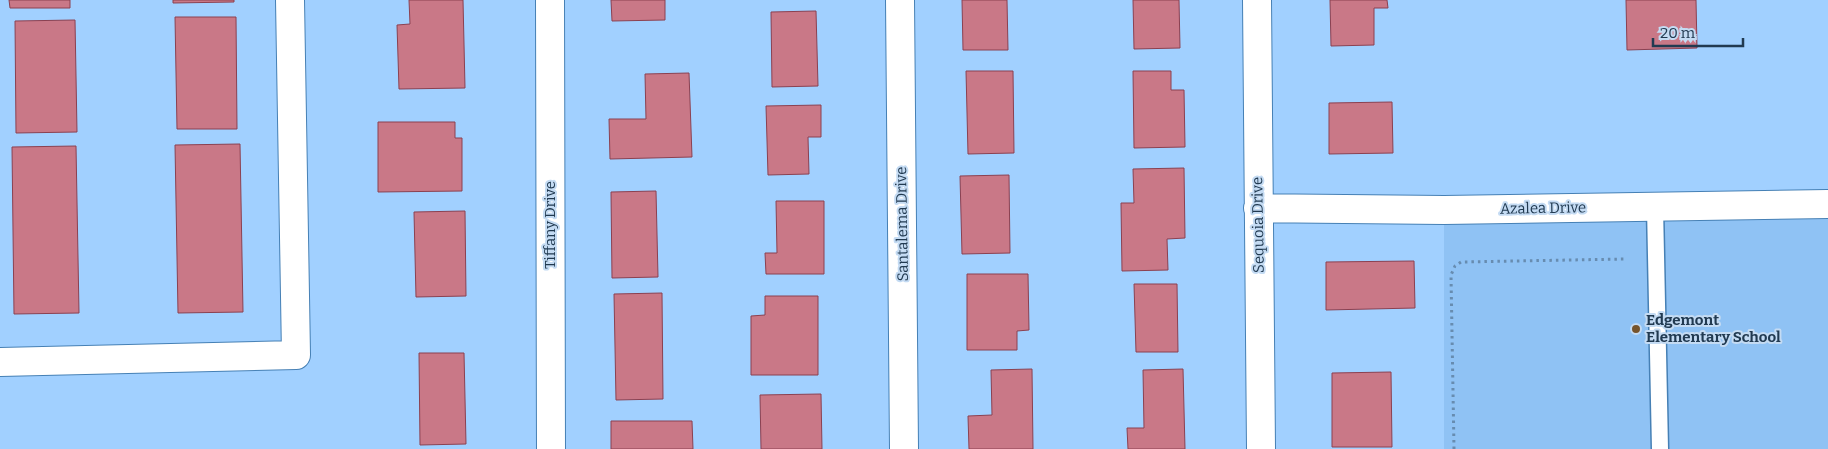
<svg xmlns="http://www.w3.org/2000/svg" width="1828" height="449" font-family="Bitter,serif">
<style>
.built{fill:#8fc2f4}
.building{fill:#c97887;stroke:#8b4151}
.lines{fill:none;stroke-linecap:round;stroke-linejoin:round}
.service-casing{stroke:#4680b5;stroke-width:19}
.minor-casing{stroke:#4680b5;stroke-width:30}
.path{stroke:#678cb0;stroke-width:3;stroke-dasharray:2.5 4;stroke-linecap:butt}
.service{stroke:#fff;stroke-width:16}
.minor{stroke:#fff;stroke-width:28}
.poi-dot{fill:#76542c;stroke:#c4dbf3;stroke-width:2}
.labels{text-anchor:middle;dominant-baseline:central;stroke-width:4;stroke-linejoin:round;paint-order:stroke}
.street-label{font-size:15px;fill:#213a51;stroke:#c4dbf3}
.poi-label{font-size:15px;font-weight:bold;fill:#213a51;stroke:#c4dbf3;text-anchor:start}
</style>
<rect width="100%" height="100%" fill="#a1d0ff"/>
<!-- built -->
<path class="built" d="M1828,203V449H1444V210Z"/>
<!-- building -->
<path class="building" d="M9,0H70V8H10Z
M173,0H234V2L173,3Z
M409,0H463L465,88L399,89L397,25L410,24Z
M611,0H665V20L612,21Z
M962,0H1007L1008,50H963Z
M1133,0H1179L1180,48L1134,49Z
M1330,0H1387L1388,8H1374V45L1331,46Z
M1626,0H1696L1697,48L1627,50Z
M816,11L818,86L772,87L771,12Z
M175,17H236L237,129H177Z
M75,20L77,132L16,133L15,21Z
M966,71H1013L1014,153L968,154Z
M1133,71H1171V90H1184L1185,147L1134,148Z
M689,73L692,157L610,159L609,119H646L645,74Z
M1392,102L1393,153L1329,154V103Z
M821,105V137H808L809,174L768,175L766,106Z
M378,122H455V138H462V191L378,192Z
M240,144L243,312L178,313L175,145Z
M76,146L79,313L14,314L12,147Z
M1184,168L1185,238L1167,239L1168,270L1122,271L1121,203H1134L1133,169Z
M1009,175L1010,253L962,254L960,176Z
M656,191L658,277L612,278L611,192Z
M776,201H824V274H766L765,253H777Z
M465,211L466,296L416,297L414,212Z
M1414,261L1415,308L1326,310V262Z
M967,274H1028L1029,330L1017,331V350H967Z
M1134,284H1177L1178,352H1136Z
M662,293L663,399L616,400L614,294Z
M765,296H818V375H751V316L765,315Z
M419,353H464L466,444L420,445Z
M1032,369L1033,449H969L968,416L992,415L991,370Z
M1183,369L1185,449H1128L1127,428H1144L1143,370Z
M1391,372L1392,447H1332V373Z
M821,394L822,449H761L760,395Z
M611,421H692L693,449H611Z"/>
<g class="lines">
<!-- service casing -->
<g class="service-casing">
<path id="service" d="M1655,207L1660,449"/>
</g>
<!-- minor casing -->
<g class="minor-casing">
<path id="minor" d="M550,0L551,449
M900,0L904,449
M1257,0L1261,449
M1258,208L1444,210L1828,204
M0,362L296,355L290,0"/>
</g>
<!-- path -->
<path class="path" d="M1454,449L1451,275L1455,266L1461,262L1625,259"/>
<!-- service -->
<use href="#service" class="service"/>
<!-- minor -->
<use href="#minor" class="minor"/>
</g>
<!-- markers -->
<circle class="poi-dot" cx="1636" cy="329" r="5"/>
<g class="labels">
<!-- street labels -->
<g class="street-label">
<text transform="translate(1543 208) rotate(-1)">Azalea Drive</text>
<text transform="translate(902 224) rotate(-91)">Santalema Drive</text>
<text transform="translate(550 225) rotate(-90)">Tiffany Drive</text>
<text transform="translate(1258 225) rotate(-91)">Sequoia Drive</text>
</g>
<!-- poi labels -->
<g class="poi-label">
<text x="1646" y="320">Edgemont<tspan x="1646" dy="17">Elementary School</tspan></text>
</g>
</g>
<!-- scale -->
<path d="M1653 38v8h90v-8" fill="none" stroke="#213a51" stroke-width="2.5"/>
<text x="1660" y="38" font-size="15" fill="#213a51" stroke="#c4dbf3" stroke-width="4" paint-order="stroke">20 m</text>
</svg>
